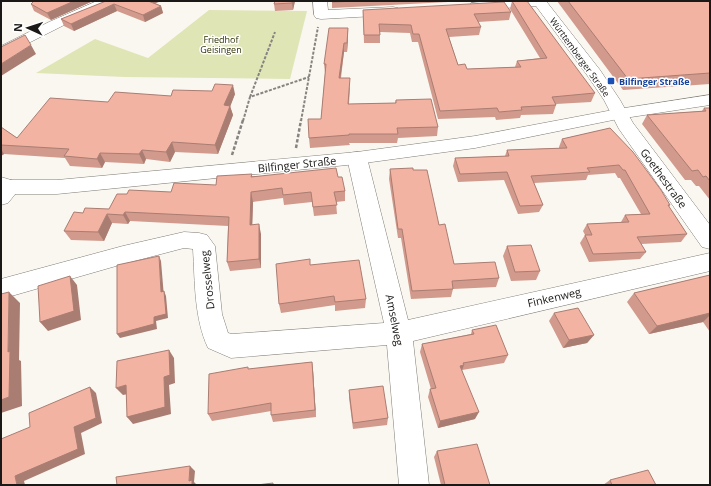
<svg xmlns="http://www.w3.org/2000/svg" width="711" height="486" font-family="'Open Sans',sans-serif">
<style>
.green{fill:#e0e5b6}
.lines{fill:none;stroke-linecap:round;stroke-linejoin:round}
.minor-casing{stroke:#807d77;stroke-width:1}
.tertiary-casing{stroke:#807d77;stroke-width:1}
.path-far1{stroke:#868480;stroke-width:2;stroke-dasharray:3 1.5;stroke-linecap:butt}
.path{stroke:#868480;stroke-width:2.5;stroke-dasharray:3.5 2;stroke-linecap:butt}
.minor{fill:#fff;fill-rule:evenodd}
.tertiary{fill:#fff;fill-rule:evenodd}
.wall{fill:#d19a8c}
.shaded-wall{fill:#aa7d72}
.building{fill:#f3b3a3;stroke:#aa7d72}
.transit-dot{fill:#1a4fb4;stroke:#fff;stroke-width:1.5}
.labels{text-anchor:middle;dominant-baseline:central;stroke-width:3;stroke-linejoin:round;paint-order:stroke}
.far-park-label{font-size:9px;fill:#2e3002;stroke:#fff}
.far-street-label{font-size:9px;fill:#1a1917;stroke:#fff}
.far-transit-label{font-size:9px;font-weight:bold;fill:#164399;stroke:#fff;text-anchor:start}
.street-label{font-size:11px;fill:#1a1917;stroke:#fff}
</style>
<rect width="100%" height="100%" fill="#faf7f0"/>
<!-- green -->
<path class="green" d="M209,10L307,11L290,79L124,77L36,73L95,39L148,58Z"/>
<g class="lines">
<!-- minor casing -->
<g class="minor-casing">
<path id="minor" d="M97,1H116L114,4L72,21L1,57V46L49,22Z
M313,1H327L328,10L393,7L398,8L400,11L398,14L393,15L321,19L316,18L314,15Z
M491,1H546L600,70L620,100L633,123L710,225V249L702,247L619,129L604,100L587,75L536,6L476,10L471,9L469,6L471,3Z
M357,152L364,153L367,158L408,320L710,253V271L413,341L429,485H399L387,345L231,358L208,348C194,318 195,282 193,249L184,248L123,264L1,299V279L123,246L184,232L199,233L207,235L215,246L222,314L228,333L232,334L384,323L347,158L350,153Z
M11,180L18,182L21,187L8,203L1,205V185L4,182Z"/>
</g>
<!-- tertiary casing -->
<g class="tertiary-casing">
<path id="tertiary" d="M710,95V105L618,119L475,148L357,164L57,194H11L1,191V177L11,180H57L357,152L475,136L618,109Z"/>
</g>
<!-- path-far1 -->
<path class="path-far1" d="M250,97L275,32
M243,121L250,97L309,77
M301,121L318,27"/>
<!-- path -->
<path class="path" d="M296,148L301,120
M232,155L243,120"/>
<!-- minor -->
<use href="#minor" class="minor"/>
<!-- tertiary -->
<use href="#tertiary" class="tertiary"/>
</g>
<!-- wall -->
<path class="wall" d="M34,1H93L51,20L34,11L31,4Z
M106,1L155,3L161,6L163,13L145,22L117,11L74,31L64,26L61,19Z
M275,1H295L293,10L275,11L274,4Z
M332,1H468L332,8Z
M512,1L595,93L591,102L556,104V105L553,114L521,115L520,118L496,120L495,117L438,119L418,42H412L410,33L380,32V43H364L363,10L511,12L509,20L478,22L481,27L479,35L449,37L458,65L467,69L515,67L517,61L540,58L510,9Z
M557,1H710V84L623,90Z
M348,28V38L347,52H344L341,78L350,88L349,104L395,103L396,100L438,127L437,136L398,138L397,143H349L350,145L310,148L309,138L321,119L325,73L324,64Z
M235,94L230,106L233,115L218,154L175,152L170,162L146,159L144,164L105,162L102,168L70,166L65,158L4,154L1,156V127L17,138L108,102L171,96Z
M704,108H710V200L699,186H696L691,180H685L642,124L647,115L702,111Z
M610,128L670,205L669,207L687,234L681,242L641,244L646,252L640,259L589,262L580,243L585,235L583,231L587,224L621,222L625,215L641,214L620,178H618L615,173L588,175L586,180L534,183L543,205L539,212L518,214L504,180L458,182L453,166L455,158L505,156L507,150L559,148V147L562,139Z
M390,169L413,170L439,225L454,264L499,278L496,287L453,289L451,297L411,299L401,238H398L389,179Z
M252,176L338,177L345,191V201L336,202L337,214L314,216L312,202L284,205L283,198L253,202L252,225L261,234V268L230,271L227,262L228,226L130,221L128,224L112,223L104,241L71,240L64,231L83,213L109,209L127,194L171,192L216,185Z
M507,246L540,271L536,280L511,281L503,256Z
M310,265L366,299L365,308L335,311V305L281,313L279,304Z
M710,275V332L703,322L649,334L627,302L634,293Z
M554,313L594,335L587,343L563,348L549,321Z
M472,330L508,355L504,363L462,370L475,419L438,428L428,397L430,389H431L420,352L422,344L471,334Z
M312,362L313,370L316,417L273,422L271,415V411L212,421L208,414L249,369Z
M349,390L388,418L387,425L353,429L349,398Z
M437,451L490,485H441L434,457Z
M610,480L656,485H603Z"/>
<!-- shaded-wall -->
<path class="shaded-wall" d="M74,1H93L51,20L47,13Z
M145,1H161L147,7Z
M293,1H295L293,10L292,3Z
M114,4L117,11L74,31L71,24Z
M161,6L163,13L145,22L143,15Z
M348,28V38L347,52V43Z
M344,43V52L339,87V78Z
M31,45L36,54L1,76V64Z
M233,85L235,94L227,115L224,105Z
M230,106L233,115L218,154L215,145Z
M172,142L175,152L170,162L166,152Z
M1,149L4,154L1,156Z
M142,150L146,159L144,164L139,154Z
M100,153L105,162L102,168L97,159Z
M251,192L253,202L252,234L250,225Z
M125,212L130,221L128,224L123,215Z
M107,214L112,223L104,241L98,232Z
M259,224L261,234V268L259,259Z
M159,256L161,261L164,297L161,292Z
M70,276L77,285L81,320L48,331L40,322Z
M164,291L166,296L168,318L156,321L157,329L120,338L117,334L154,317Z
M9,292L20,303L19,360L21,361L22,406L1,413V400L8,352Z
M710,313V315L703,322L649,334L657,326Z
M594,335L587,343L563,348L569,340Z
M169,350L174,358L175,383L169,385L171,414L133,424L127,417L164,377Z
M312,362L313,370L316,417L315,410Z
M464,365L461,373L460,366Z
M126,385L133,393L123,395L116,388Z
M90,387L96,393L102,423L81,433L85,454L24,481L25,485H17L15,476L74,427Z
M479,412L475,419L438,428L440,421Z
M190,466L195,471L194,482L197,485H192L189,481Z"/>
<!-- building -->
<path class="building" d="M34,1H74L47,13L31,4Z
M106,1H148L161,6L143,15L114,4L71,24L61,19Z
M275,1H293L292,3L274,4Z
M332,1H359L332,2Z
M512,1H527L595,93L552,97L556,105L521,107L522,110L499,112L497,108L440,111L419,34H413L411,25L379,24L380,35H364L363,10L504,2L511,12L474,14L481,27L446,29L458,65L465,64L467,69L521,67L517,61L547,58Z
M568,1H710V73L628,79Z
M329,28H348L347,43H344L339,78H350L348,104L396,103V100L431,99L438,127L397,128L398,134H349V135L309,138L308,119H321L326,64H324Z
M25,35L31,45L1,64V47Z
M215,84L233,85L224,105L230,106L215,145L172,142L166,152L142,150L139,154L100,153L97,159L64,156L69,149L1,145V127L17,138L50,98L108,102L115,92L171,96L173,90L212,91Z
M704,108H710V181L706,176L703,177L698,170L692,171L647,115L706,111Z
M610,128L633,152L661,190L670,205H668L687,234L637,237L646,252L593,254L585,235H592L587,224L629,222L625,215L650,214L625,170H623L619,165L587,168L590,172L531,176L543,205L520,206L507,172L460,174L455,158L509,156L507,150L567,148L562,139Z
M336,168L338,177H342L345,191L334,192L337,205L313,207L311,192L283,195L282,188L251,192L250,225L259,224V259L227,262L229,217L125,212L123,215L107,214L98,232L64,231L74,212L83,213L85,208L109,209L117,194H127L129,190L171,192L174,183L216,185L217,176L252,174L251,177Z
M413,168V170H427L439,225L445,224L454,264L495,262L499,278L452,281L453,289L412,291L402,229H398L390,169Z
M531,245L540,271L515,272L507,246Z
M159,256L161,292L164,291L166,314L154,317V324L117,334V265Z
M310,259V265L359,260L366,299L335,302L334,296L279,304L276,264Z
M710,275V313L657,326L634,293Z
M70,276L74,311L40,322L38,286Z
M9,292L8,352L10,351L9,397L1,400V294Z
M578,308L594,335L569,340L554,313Z
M496,325L508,355L463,363L464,365L460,366L479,412L440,421L430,389L436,388L422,344L474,334L472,330Z
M169,350L170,375L164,377L165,407L127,417L126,385L116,388L117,361Z
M312,362L315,410L271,415V403L208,414L209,374L248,367V369Z
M383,386L388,418L353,423L349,390Z
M90,387L96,418L74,427L78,449L15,476L17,485H1V439L30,427L29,413Z
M477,444L490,485H445L437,451Z
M190,466L189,481L192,480V485H117L116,477Z
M648,470L656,485H612L610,480Z
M273,483V485H257Z"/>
<!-- markers -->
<rect class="transit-dot" x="607" y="77" width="8" height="8" rx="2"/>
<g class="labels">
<!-- far-park labels -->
<g class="far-park-label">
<text x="221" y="39">Friedhof<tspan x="221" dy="10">Geisingen</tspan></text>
</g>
<!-- far-street labels -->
<g class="far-street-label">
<text transform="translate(580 57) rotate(54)">Württemberger Straße</text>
</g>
<!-- far-transit labels -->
<g class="far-transit-label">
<text x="619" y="81">Bilfinger Straße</text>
</g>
<!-- street labels -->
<g class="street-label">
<text transform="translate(297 164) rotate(-6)">Bilfinger Straße</text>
<text transform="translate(664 178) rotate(54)">Goethestraße</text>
<text transform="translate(207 280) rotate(-96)">Drosselweg</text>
<text transform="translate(554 297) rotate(-13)">Finkenweg</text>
<text transform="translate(395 320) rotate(79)">Amselweg</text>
</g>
</g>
<!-- border -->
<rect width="711" height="486" fill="none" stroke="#1a1917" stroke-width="4"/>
<!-- north arrow -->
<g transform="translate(28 28) rotate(273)" stroke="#ffffff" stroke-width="3" paint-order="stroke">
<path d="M0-3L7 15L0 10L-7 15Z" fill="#1a1917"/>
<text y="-6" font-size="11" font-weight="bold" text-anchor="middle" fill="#1a1917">N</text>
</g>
</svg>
